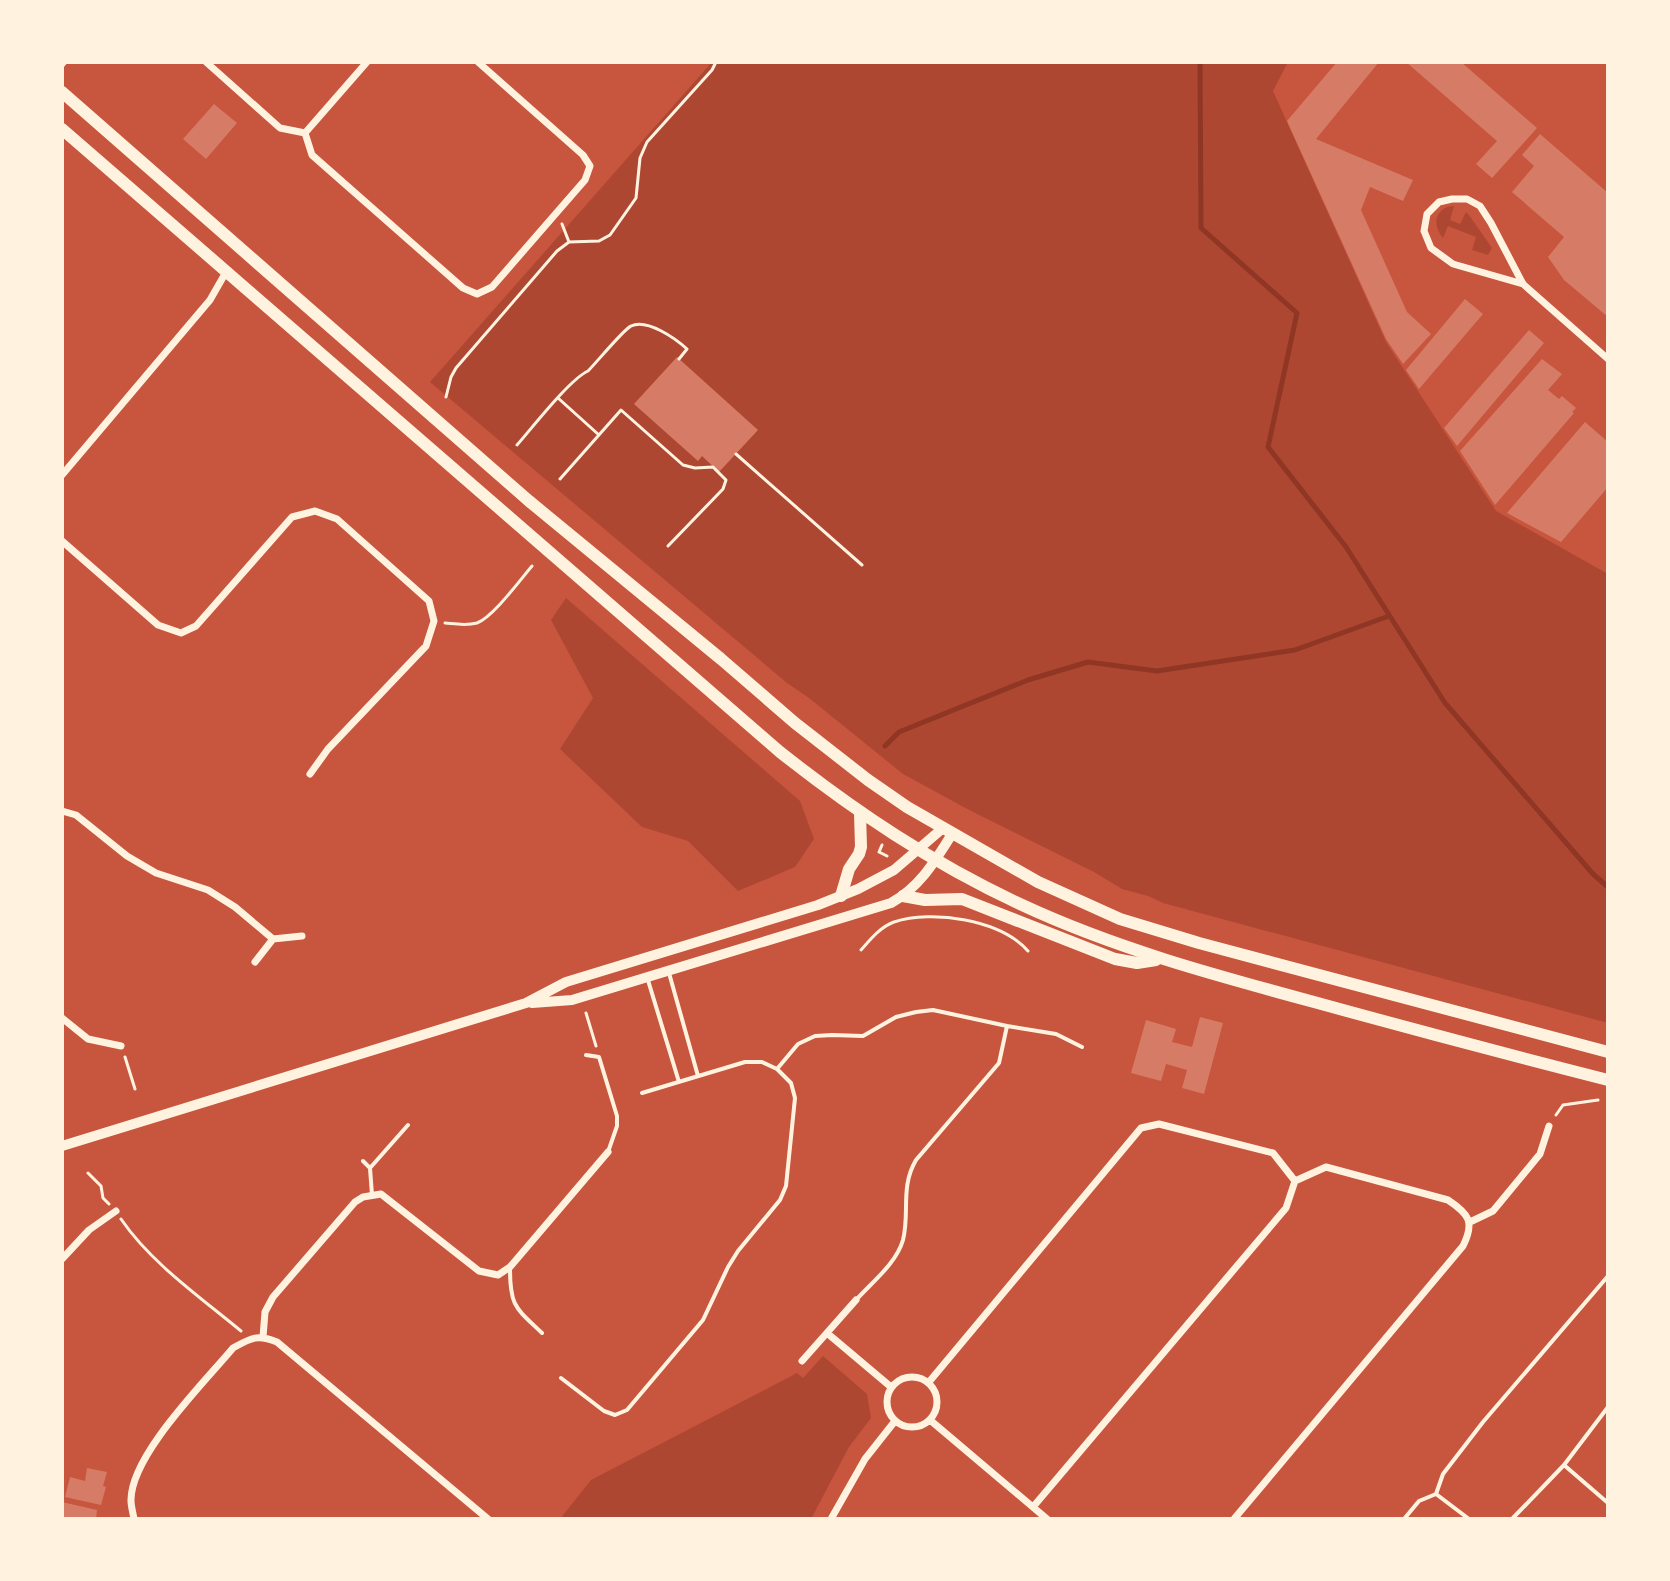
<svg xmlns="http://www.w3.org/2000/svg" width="1670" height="1581" font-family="Barlow,sans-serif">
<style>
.green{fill:#ae4732}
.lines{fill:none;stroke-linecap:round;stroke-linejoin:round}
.stream{stroke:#8f3625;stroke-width:5}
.building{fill:#d67c66}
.path{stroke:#fff3e0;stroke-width:3}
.service{stroke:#fff3e0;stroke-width:4}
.minor{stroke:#fff3e0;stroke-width:7}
.secondary{stroke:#fff3e0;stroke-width:10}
.primary{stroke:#fff3e0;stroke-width:12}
</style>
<rect width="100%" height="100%" fill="#c8553d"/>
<!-- green -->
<path class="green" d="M712,62H1288L1273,91L1386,342L1496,511L1608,574V1023L1163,903L1148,896L1122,889L1094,872L973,812L903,774L809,698L787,683L430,382Z
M1454,206L1450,220L1460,224L1466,212L1469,215L1492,248L1488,255L1472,250L1476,237L1448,226L1443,238C1434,227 1433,214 1447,207Z
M566,598L800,801L814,839L795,867L738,891L688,841L642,827L560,749L593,698L551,620Z
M823,1356L867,1394L871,1418L849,1447L811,1519H560L591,1480L797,1373L803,1378Z"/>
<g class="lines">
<!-- stream -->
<path class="stream" d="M1200,62L1201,228L1297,313L1268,447L1346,547L1445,703L1593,874L1608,887
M885,746L899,732L1028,680L1088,662L1157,671L1295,650L1389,616"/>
</g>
<!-- building -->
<path class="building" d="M1337,62H1379L1316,139L1413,180L1403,201L1370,187L1361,210L1407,312L1431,334L1403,364L1386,339L1287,121Z
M1406,62H1461L1537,128L1492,178L1476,164L1497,141Z
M214,104L237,123L206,159L183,139Z
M1540,134L1608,193V317L1564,280L1548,257L1564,237L1512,192L1534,166L1522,155Z
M1465,299L1483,314L1419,389L1406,370Z
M1529,330L1544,343L1457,446L1444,428Z
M677,357L758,430L719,472L702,456L698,461L634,404Z
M1542,359L1562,374L1548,390L1559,399L1562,396L1576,408L1572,412L1574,413L1495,505L1460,451Z
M1585,422L1608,442V487L1561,542L1507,513Z
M1200,1017L1223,1023L1204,1094L1182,1088L1187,1070L1166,1064L1161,1081L1131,1073L1146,1020L1176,1029L1172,1042L1192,1047Z
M87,1468L107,1472L103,1486L106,1487L101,1505L65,1497L70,1477L85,1481Z
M62,1502L97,1510L96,1519H62Z"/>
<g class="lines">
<!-- path -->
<path class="path" d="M62,67L66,62
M562,224L569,242
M446,397L451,377L456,368L557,251L569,242L599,241L610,235L636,198L640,158L647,142L712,70L716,62
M558,398L599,435
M517,445C532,428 570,379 588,371C596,363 624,329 631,326C647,318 676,339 687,349L679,359
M736,454L862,565
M560,479L621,410L683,465L695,468L713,467L726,480L723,489L668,546
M445,623C456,624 466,626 477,623C493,617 520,580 532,566
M882,845L879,852L887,856
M861,950C870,940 880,927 894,922C932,909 1001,920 1028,951
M586,1013L596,1046
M125,1057L135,1089
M1556,1115L1563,1105L1598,1100
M88,1173L101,1186L103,1198L109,1204
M121,1219C151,1263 200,1297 241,1331"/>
<!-- service -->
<path class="service" d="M669,973L698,1076
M647,977L679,1082
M586,1055L599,1057L617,1116V1126L608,1152
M777,1069L798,1044L815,1036L832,1035L863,1036L896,1017L916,1012L933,1010L1007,1026L1056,1034L1082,1047
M363,1161L370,1168
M372,1195L370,1168L408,1125
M510,1269C510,1307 516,1308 542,1333
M856,1300C872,1282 896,1264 903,1240C910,1212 900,1187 916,1160L999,1063L1007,1026
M561,1378L604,1411L615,1415L627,1410L703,1320L728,1267L738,1251L780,1200L786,1186L795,1098L791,1083L777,1069L762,1062H745L642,1093
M1564,1465L1608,1503
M1436,1494L1469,1519
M1404,1519L1419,1501L1436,1494L1443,1474L1483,1422L1608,1276
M1512,1519L1564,1465L1608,1407"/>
<!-- minor -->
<path class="minor" d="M206,62L280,128L305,133L367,62
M305,133L312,155L463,288L477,294L492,287L585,180L590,166L583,155L478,62
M1523,284L1453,264L1431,248L1424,231L1427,214L1439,202L1452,199H1467L1480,206L1491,223L1523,284L1608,359
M62,475L210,300L226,272
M62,541L158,625L181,633L196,626L292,517L315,511L337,519L429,601L434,621L426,646L328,749L310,774
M62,811L76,815L127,856L156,873L208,890L235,907L273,939L302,936
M255,962L273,939
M62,1018L88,1039L121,1046
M1470,1222L1493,1211L1540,1154L1549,1126
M62,1259L89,1230L116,1211
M827,1333L891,1387
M263,1337L265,1312L273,1297L355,1202L363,1197L381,1194L479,1271L498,1275L510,1267L608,1152
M802,1361L856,1300
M887 1402a25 25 0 1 1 50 0a25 25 0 1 1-50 0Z
M929,1382L1141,1128L1159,1124L1273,1153L1295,1181L1326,1167L1448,1200C1469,1214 1475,1222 1463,1246L1234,1519
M930,1420L1047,1519
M1033,1507L1286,1208L1295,1181
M134,1519C133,1513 131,1506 131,1501C130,1456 204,1383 233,1348C251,1338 257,1334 277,1342L488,1519
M831,1519L865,1459L895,1421"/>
<!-- secondary -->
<path class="secondary" d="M532,1003L572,1000L891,903C920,887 935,861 952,834
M62,1146L526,1003L566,982L818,905L858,889L894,870L943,828"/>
<!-- primary -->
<path class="primary" d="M62,92L529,501L721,659L795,723L868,780L907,807L1038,882L1120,919L1199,943L1608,1052
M62,129L780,752C856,812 932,863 1020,904C1114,948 1214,975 1314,1002C1412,1029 1510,1055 1608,1080
M841,896L849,869L859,854L861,847L860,813
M903,896L925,900L962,899L1115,959L1137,963L1156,960"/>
</g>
<!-- border -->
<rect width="1670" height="1581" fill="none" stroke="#fff3e0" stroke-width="128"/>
</svg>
